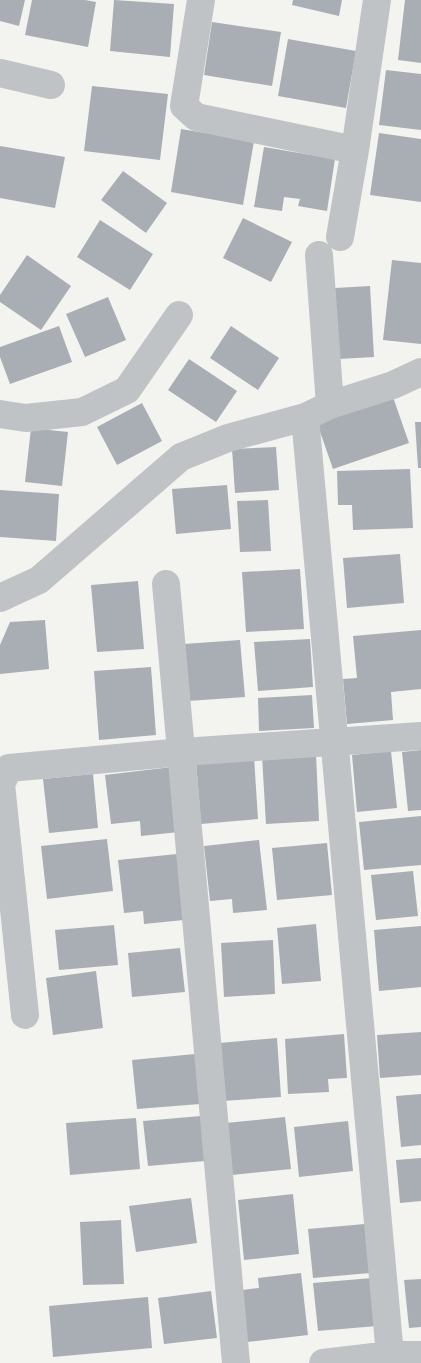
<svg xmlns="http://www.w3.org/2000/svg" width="421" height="1363" font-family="'Source Sans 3',sans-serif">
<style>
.building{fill:#a8aeb3}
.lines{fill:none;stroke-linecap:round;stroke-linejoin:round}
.minor{stroke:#bfc3c6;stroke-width:28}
</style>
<rect width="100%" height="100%" fill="#f3f4f0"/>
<!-- building -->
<path class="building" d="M0,0H25L19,26L0,21Z
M32,0H85L96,2L88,47L25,35Z
M114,0L174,4L170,57L110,51Z
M293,0H342L339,16L292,5Z
M405,0H421V63L398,60Z
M212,22L281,32L272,86L204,75Z
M288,39L356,51L346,108L278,96Z
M386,70L421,74V130L379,125Z
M92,86L168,94L160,160L84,151Z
M181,129L254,141L243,205L171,192Z
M379,133L421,139V202L370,195Z
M0,146L65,157L55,208L0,198Z
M264,147L335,159L327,211L298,206L300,199L284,197L282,211L254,207Z
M123,171L167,203L146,233L101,200Z
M243,218L292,242L271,282L223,258Z
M100,220L153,254L130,290L77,257Z
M27,255L71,286L41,330L0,302V295Z
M392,260L421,263V344L383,340Z
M370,286L374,357L339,359L335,288Z
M108,297L126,340L85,357L66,314Z
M59,326L72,362L10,384L0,357V347Z
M231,326L279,358L258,390L210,358Z
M189,359L237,391L216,422L168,390Z
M393,397L409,443L333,469L317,423Z
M142,403L162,441L117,465L97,427Z
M415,422H421V468H418Z
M31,428L68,432L62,486L25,482Z
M276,447L279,490L235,493L232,449Z
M410,469L413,528L353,530L352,505H338L337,471Z
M227,485L231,529L176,534L172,489Z
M0,490L59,494L56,541L0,537Z
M268,500L271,551L240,552L237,501Z
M400,554L404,603L347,608L343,558Z
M300,569L304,629L246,632L242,572Z
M138,581L144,649L97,652L91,585Z
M45,620L49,669L0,674V645L10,622Z
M421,630V689L391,692L393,720L347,724L343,679L357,678L353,636Z
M310,639L313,687L258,691L254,642Z
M240,640L245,697L188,701L184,644Z
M151,667L156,735L99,740L94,671Z
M312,695L314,728L259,731L258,698Z
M421,750V810L408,811L402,752Z
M391,751L397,808L357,812L352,755Z
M316,754L319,821L266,824L262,756Z
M254,757L258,819L201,824L196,762Z
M172,767L179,832L141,836L140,821L111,824L105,775Z
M93,774L98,828L49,833L43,779Z
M421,816V865L364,870L359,822Z
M107,839L113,891L47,899L41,846Z
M259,840L267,910L233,913L232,899L210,901L204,846Z
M327,843L332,895L277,900L272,848Z
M177,854L184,920L144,924L143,911L124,913L118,860Z
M413,871L418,916L376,920L371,875Z
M316,924L321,981L282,984L277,928Z
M114,925L118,965L59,970L55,930Z
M421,926V987L379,991L374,930Z
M273,940L275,994L224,997L221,943Z
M180,948L185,992L132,997L128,953Z
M96,971L103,1028L53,1035L46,978Z
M421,1032V1075L380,1078L377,1035Z
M344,1034L347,1078L328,1079L329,1092L288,1094L285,1039Z
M277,1038L281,1097L223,1101L219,1043Z
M195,1054L200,1104L137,1109L132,1060Z
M421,1094V1145L401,1147L396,1096Z
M201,1116L205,1161L148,1166L143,1121Z
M285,1117L291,1169L232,1175L226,1123Z
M136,1118L140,1169L70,1175L66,1123Z
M348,1121L353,1171L299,1177L294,1127Z
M421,1158V1201L400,1203L396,1160Z
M293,1194L299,1254L244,1260L238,1200Z
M191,1198L197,1243L136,1252L129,1206Z
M121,1220L124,1284L83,1285L80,1222Z
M365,1224L370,1273L313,1278L308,1229Z
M301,1273L308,1335L247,1342L242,1290L259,1288L258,1278Z
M372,1278L377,1326L318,1331L313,1283Z
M421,1279V1327L409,1328L404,1280Z
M211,1291L217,1338L164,1344L158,1298Z
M148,1297L152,1348L53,1357L49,1306Z"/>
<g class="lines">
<!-- minor -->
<path class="minor" d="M201,0L184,106L196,117L355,150
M0,73L51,85
M340,237L355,150L377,0
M319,255L330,405
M0,414L26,418L82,412L127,390L179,315
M305,417L390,1355
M166,584L236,1363
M0,598L39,580L181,457L228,438L305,417L330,405L393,385L421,372
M25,1015L1,784L9,768L182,752L421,736
M323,1363L390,1355H421"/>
</g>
</svg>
